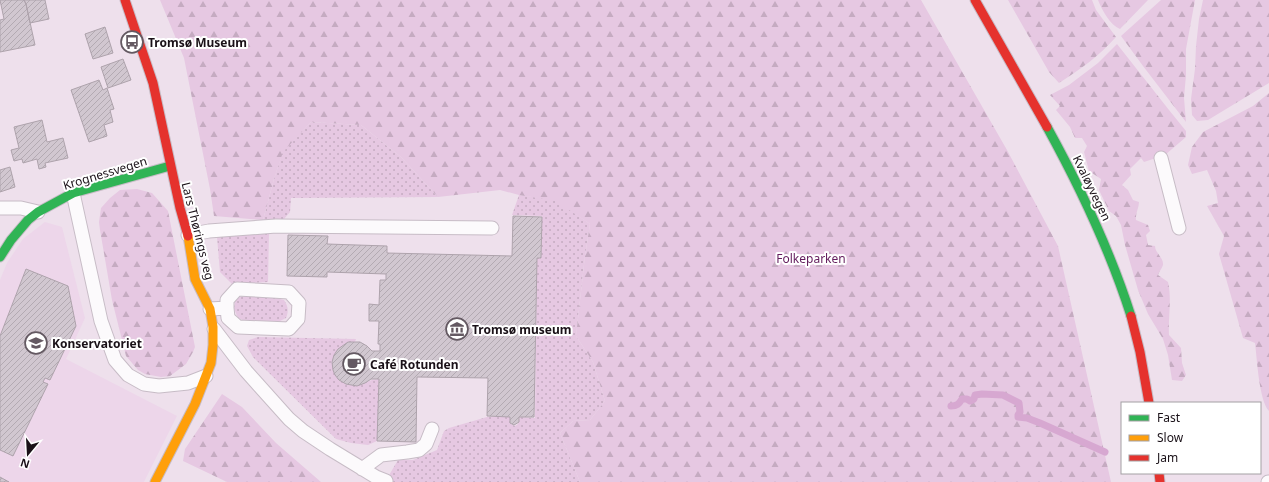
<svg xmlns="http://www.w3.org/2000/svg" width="1269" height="482" font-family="'Noto Sans',sans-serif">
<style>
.built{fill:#edd6ea}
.grass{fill:url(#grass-dots)}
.forest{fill:url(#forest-firs)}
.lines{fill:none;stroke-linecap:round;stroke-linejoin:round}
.stream{stroke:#d7a8d1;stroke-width:7}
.building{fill:url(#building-hatch);stroke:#aea3ac}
.lane-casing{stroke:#c7bcc6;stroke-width:15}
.fast-casing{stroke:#c7bcc6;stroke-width:11}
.slow-casing{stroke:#c7bcc6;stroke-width:11}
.jam-casing{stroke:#c7bcc6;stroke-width:11}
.lane{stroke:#fcfafc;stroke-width:13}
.fast{stroke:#30b455;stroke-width:9}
.slow{stroke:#ff9f0a;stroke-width:9}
.jam{stroke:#e5322d;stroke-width:9}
.labels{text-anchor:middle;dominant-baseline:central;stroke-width:4;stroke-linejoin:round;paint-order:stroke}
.poi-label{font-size:12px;font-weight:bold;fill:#1a1118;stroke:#fff;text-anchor:start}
.street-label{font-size:12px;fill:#1a1118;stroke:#fff}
.park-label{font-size:12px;fill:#631c5d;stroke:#fff}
</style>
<defs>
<pattern id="grass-dots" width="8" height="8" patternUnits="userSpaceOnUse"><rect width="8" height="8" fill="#e6c8e2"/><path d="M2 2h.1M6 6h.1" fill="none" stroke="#c5abc1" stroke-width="1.8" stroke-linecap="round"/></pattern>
<pattern id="forest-firs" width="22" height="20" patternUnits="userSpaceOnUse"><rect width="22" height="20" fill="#e6c8e2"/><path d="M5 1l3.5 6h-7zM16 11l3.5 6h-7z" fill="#c5abc1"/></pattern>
<pattern id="building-hatch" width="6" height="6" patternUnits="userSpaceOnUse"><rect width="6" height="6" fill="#d1c7d0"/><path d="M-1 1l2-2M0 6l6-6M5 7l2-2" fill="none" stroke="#b3aab2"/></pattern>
</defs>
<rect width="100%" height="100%" fill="#eee0ec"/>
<!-- built -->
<path class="built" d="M45,222L62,227L85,318L66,359L177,416L144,482H0V280L7,263L23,239Z"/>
<!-- grass -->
<path class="grass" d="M311,122L361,125L401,157L438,197L291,198L290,212L284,219L263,220L274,179L283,151Z
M519,195L556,200L590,224L585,256L576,336L593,362L605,401L590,420L573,421L560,433L580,482H385L398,460H413L437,450L444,431L449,428L487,417H510L511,424L515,426L518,424L520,417L535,418L537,258H541L542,216L512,215Z
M269,233L268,282L232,284L220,272L217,237Z
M240,297H272L284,300C288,306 289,311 286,318L278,322L245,321L240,319L237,316L234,308L236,299Z
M258,337L356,339L342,381C362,391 361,380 379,379L377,441L368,445L351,443L336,439L253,357L247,346L249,340Z"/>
<!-- forest -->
<path class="forest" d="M160,0H921L1007,150L1058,246L1111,482H580L560,433L573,421L590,420L605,401L593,362L576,336L585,256L590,224L556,201L519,195L500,190L438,197L401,157L361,125L311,122L283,152L274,179L263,220L214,216L210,189L184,58Z
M1008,0H1092L1096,10L1116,37C1099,56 1081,69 1059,83L1049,72Z
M1098,0H1148L1120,29C1110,25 1102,10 1098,0Z
M1161,0H1195L1186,49V75L1184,98L1186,122L1143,66L1121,36Z
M1203,0H1269V83L1208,120L1197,121L1192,115L1191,99L1195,69L1196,46L1199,19Z
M1117,44L1169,110L1186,131V137L1165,155L1144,162L1141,158L1130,169L1131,175L1122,185L1128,190L1133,200L1139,202C1139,208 1135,214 1136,220L1148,225L1150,231L1146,235L1148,245L1155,246C1155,253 1164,258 1163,265C1162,268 1159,272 1158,275L1168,282C1172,299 1168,317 1169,335L1181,348L1182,363L1186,375L1182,381L1172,380L1168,355L1163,339L1148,314L1138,290L1125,245L1121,225L1116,216L1109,211L1099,190L1101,179L1089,171L1084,152L1087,146L1082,138H1075L1070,127L1056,110L1060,106L1050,95L1069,85L1098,63Z
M1269,93V411C1259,401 1257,358 1255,343L1243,338L1219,254L1224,236L1207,206L1218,203L1216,191L1207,170L1192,174L1188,165L1192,147L1203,132L1253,106Z
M137,189L152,193L168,211L195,347L193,352L186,364L170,376L161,377L145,374L138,370L126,356L112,300L100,230L99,222L101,208L110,198L120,190Z
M222,394L242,407L276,443L321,482H227L183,461L185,449Z"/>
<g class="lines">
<!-- stream -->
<path class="stream" d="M951,406C957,406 959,404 962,399H967L970,401L974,399L975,395L982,394L1003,395L1019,403L1020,412L1018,415V417L1027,418L1040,423L1105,452"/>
</g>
<!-- building -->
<path class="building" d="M0,0H24L26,4L35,45L0,52V20L4,19Z
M24,0H45L49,19L30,23L26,4Z
M105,27L113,53L93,59L85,34Z
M123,59L131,80L108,88L101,67Z
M99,80L103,90L107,88L114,109L110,110L113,122L104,125L107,136L89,142L71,90Z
M42,120L47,142L63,138L68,158L45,163L46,167L39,169L37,159L23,163L22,159L14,161L11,150L19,148L14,127Z
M10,167L15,187L0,192V170Z
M513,216L542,217L541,258H537L534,417H519V422L514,425L510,423V417L487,416L488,378L417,377L416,442L377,441L379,379H371L365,383L357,386L346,384L339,380L335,375L333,370L332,362L334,355L338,349L348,342H360L367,346L372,351H380V344H378L379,321H369V304L379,305L380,280H386V274L327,272V277L287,276L288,235L328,236L327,244L387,246V253L512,256Z
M26,269L68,286L76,326L50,380L45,378L43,382L48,384L13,456L0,450V336Z
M0,477L9,482H0Z"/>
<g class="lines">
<!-- lane casing -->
<g class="lane-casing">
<path id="lane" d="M1161,158L1179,228
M73,193L101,321L115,360L128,375L144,384L159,386L188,383L206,376
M0,208H21L38,212
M188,235L209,231L276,226L492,228
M210,309L227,308V300L237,289L289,292L299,303L298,319L289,329L238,327L228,318L227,308
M214,329L246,371L289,419L303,431L330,449L376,477L386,481
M362,469L381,455L407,452L419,450L426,444L432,429
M1268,482H1269"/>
</g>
<!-- fast casing -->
<g class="fast-casing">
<path id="fast" d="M1047,127C1080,187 1110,250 1131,316
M0,257L11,240L28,220L38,212L73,193L170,166"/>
</g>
<!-- slow casing -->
<g class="slow-casing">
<path id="slow" d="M155,482L195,404L211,363L213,345V327L210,309L195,279L188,236"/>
</g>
<!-- jam casing -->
<g class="jam-casing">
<path id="jam" d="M125,0L153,83L180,208L188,236
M975,0L1047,127
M1131,316L1140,352L1149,403
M1159,473L1160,482"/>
</g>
<!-- lane -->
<use href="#lane" class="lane"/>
<!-- fast -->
<use href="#fast" class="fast"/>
<!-- slow -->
<use href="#slow" class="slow"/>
<!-- jam -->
<use href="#jam" class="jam"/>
</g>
<!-- icons -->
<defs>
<g id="bus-ring" transform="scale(1.15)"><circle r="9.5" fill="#fff" stroke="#645962" stroke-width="1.5"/><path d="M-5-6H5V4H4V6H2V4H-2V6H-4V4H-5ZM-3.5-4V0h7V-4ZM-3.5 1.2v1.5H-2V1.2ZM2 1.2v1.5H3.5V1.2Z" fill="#645962"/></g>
<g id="museum-ring" transform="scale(1.15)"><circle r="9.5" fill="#fff" stroke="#645962" stroke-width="1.5"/><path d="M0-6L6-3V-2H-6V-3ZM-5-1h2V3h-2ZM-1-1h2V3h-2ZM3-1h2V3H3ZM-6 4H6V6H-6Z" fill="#645962"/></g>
<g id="university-ring" transform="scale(1.15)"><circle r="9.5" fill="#fff" stroke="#645962" stroke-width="1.5"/><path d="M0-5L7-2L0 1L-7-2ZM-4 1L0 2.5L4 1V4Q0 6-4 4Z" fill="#645962"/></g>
<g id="cafe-ring" transform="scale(1.15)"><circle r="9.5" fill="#fff" stroke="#645962" stroke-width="1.5"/><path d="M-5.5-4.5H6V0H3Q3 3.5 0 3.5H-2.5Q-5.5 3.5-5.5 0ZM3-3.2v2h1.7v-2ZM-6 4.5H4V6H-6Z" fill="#645962"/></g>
</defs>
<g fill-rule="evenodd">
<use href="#bus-ring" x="132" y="42"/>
<use href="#museum-ring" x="457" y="329"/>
<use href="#university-ring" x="36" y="343"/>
<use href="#cafe-ring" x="354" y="364"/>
</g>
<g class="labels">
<!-- poi labels -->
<g class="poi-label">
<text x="148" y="42">Tromsø Museum</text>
<text x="472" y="329">Tromsø museum</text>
<text x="52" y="343">Konservatoriet</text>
<text x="370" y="364">Café Rotunden</text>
</g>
<!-- street labels -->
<g class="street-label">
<text transform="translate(105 173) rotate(-17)">Krognessvegen</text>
<text transform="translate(1092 188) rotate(64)">Kvaløyvegen</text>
<text transform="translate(198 231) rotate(76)">Lars Thørings veg</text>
</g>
<!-- park labels -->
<g class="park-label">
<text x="811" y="258">Folkeparken</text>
</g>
</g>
<!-- legend -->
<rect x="1121" y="402" width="140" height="72" fill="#ffffff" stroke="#a3a0a3"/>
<rect x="1129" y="415" width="20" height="6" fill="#30b455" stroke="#a3a0a3"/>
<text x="1157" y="422" font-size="12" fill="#1a1118">Fast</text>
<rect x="1129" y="435" width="20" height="6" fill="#ff9f0a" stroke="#a3a0a3"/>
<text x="1157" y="442" font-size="12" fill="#1a1118">Slow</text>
<rect x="1129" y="455" width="20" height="6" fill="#e5322d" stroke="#a3a0a3"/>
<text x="1157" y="462" font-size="12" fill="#1a1118">Jam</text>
<!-- north arrow -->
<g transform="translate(28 454) rotate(198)" stroke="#ffffff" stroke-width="3" paint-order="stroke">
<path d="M0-3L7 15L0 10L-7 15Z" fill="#1a1118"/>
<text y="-6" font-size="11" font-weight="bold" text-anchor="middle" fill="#1a1118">N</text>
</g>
</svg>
